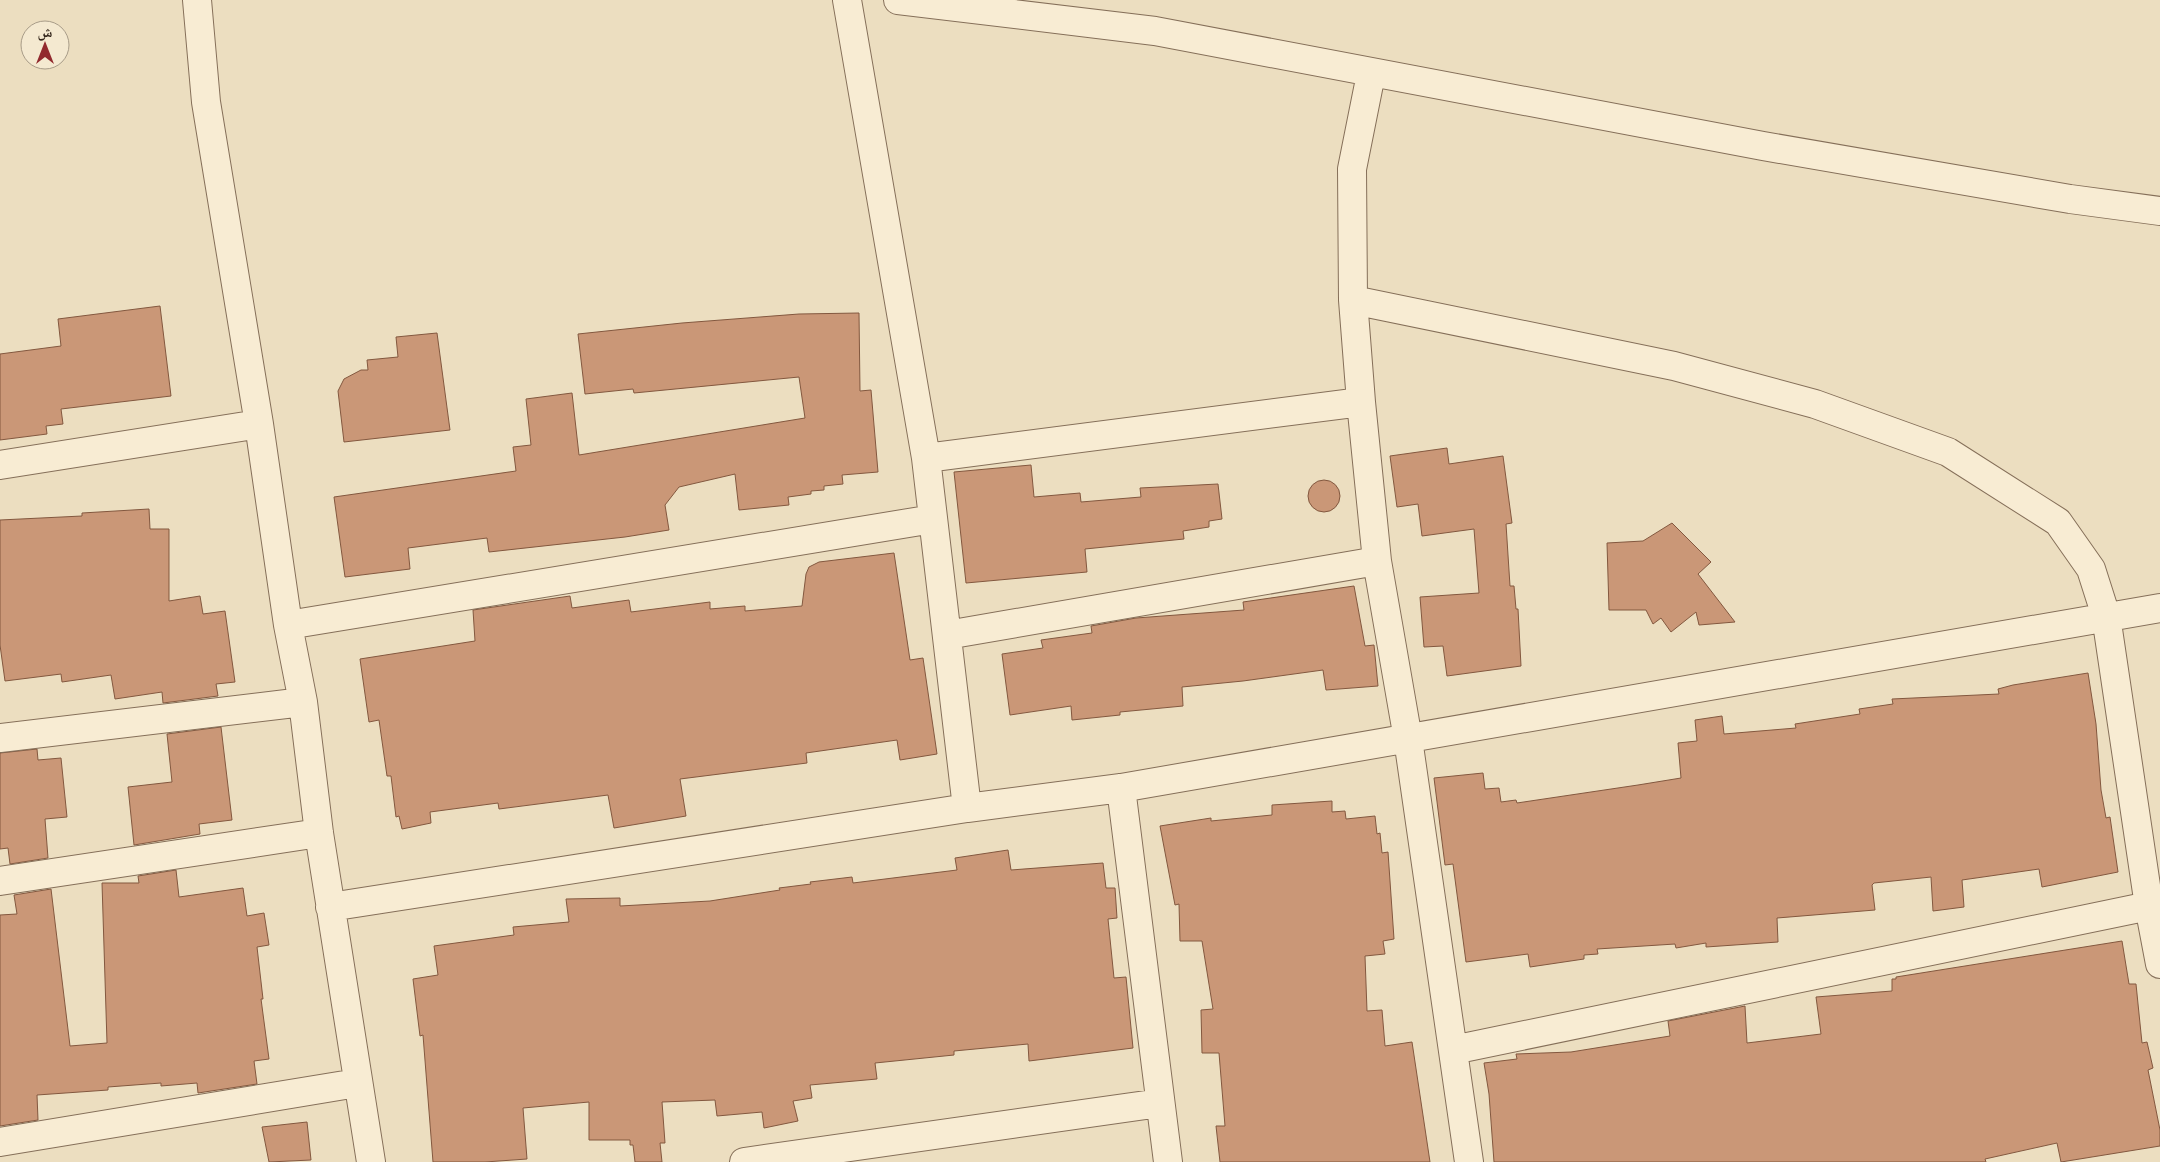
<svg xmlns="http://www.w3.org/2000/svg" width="2160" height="1162" font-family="Bitter,'Noto Naskh Arabic',serif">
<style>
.building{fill:#ca9777;stroke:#83583f}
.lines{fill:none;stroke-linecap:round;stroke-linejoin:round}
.minor-casing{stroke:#856f59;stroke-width:30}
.minor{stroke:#f8ecd3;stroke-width:28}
</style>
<rect width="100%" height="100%" fill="#ecdec0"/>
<!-- building -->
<path class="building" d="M160,306L171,396L61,409L63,424L46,426L47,434L0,440V354L61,346L58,319Z
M859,313L860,391L871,390L878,472L842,475L843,484L824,486V490L811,491V494L788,497L789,505L739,510L735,474L679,487L665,505L669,530L625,537L489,552L487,538L408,548L410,569L345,577L334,497L516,471L513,447L531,445L526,399L572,393L579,455L805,418L799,377L634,393L633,389L585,394L578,334L682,323L799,314Z
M437,333L450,430L344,442L338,391L344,379L361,370H368L367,360L398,357L396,337Z
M1447,448L1449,464L1503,456L1512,523L1506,524L1510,586H1514L1516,609H1518L1521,666L1447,676L1443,646L1424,647L1420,597L1479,593L1474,529L1422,536L1418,504L1397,507L1390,456Z
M1031,465L1034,497L1080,493L1081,502L1141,497L1140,488L1218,484L1222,519L1209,521V527L1183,531L1184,539L1085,549L1087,572L966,583L954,472Z
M1308 496a16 16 0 1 1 32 0a16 16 0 1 1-32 0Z
M149,509L150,529H169V601L200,596L203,614L225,611L235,682L216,684L218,696L163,703L162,692L115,699L111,675L62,682L61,674L5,681L0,645V520L82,516V513Z
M1672,523L1711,562L1698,574L1735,622L1699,625L1696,612L1671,632L1661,618L1653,624L1646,610H1609L1607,543L1643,541Z
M894,553L910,660L923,658L937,754L900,760L897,740L806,753L807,763L680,779L686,816L614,828L608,795L499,809L498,803L430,812L431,823L402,829L399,816L396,817L391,776H387L379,720L369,722L360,659L475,641L473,610L570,596L572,608L629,600L631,612L710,602V609L745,606V611L802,606L806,574L809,567L819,562Z
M1354,586L1365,646L1374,645L1378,686L1326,690L1323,670L1243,681L1182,687L1183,706L1120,712V715L1072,720L1071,706L1010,715L1002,654L1043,648L1041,640L1092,633L1091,626L1136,618L1244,610L1243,602Z
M2088,673L2096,724L2101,790L2106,818L2110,817L2118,872L2042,887L2039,869L1962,880L1964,907L1933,911L1931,877L1874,883L1872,885L1875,910L1777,918L1778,942L1706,947V943L1676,948L1675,944L1597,949L1598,954L1584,955V959L1530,967L1528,954L1466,962L1453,864L1445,865L1434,778L1483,773L1485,789L1499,788L1501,802L1516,800L1517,803L1638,785L1681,778L1678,743L1697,741L1695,720L1722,716L1724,734L1796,728L1795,724L1860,714L1859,709L1893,704L1892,699L1999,694L1998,689L2013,685Z
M221,727L232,820L199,824L200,834L134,845L128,787L172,782L167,734Z
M37,749L38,760L61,758L67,817L45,819L48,858L10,864L8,848L0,849V753Z
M1332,801V812L1345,811L1346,819L1375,816L1377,834L1380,833L1382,853L1388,852L1394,939L1383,941L1385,954L1365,956L1367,1011L1382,1010L1385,1046L1412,1042L1430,1162H1220L1216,1126H1225L1219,1053H1202L1201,1010L1213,1009L1202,941H1180L1179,904L1175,905L1160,826L1211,818V821L1272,815V805Z
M1008,850L1011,870L1103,863L1106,888H1115L1117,918L1108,919L1114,978L1126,977L1133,1048L1029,1061L1028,1044L954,1051V1055L875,1063L877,1079L810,1085L812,1098L793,1101L798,1121L764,1128L762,1112L717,1116L715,1100L662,1102L665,1143H660L662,1162H635L633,1145H630V1140H589V1102L523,1108L527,1159L485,1162H433L423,1035L420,1036L413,979L438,975L434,946L514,935L513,927L569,922L566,899L620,898V906L710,901L780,890L779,888L811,884L810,882L852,877L853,883L957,870L955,858Z
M176,870L179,897L243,888L247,916L264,913L269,945L257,947L263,999H261L269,1059L254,1061L257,1084L198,1093L197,1083L161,1086V1083L108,1087V1090L37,1095L38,1120L0,1126V915L17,914L14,895L51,889L70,1046L107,1043L102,883H139L138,876Z
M2122,941L2129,984H2136L2142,1043L2147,1042L2153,1068L2148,1070L2160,1130V1146L2061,1162L2057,1143L1985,1159L1986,1162H1494L1489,1094L1484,1063L1517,1059L1516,1054L1571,1052L1670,1036L1668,1021L1745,1006L1747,1043L1821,1034L1816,997L1892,991V979H1896V977Z
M307,1122L311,1160L269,1162L262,1127Z"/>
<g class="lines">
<!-- minor casing -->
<g class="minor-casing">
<path id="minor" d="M197,0L206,102L259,424L288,625L303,702L319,833L371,1162
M847,0L926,458L967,808
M898,0L1155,31L1763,146L2070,199L2160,211
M1371,74L1352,169L1353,300L1361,402L1377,561L1408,739L1469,1162
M1353,300L1674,366L1815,404L1948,452L2058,522L2091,569L2106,616L2149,906L2160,964
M926,458L1361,402
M0,465L259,424
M288,625L933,519
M947,635L1377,561
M0,738L303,702
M1121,788L1168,1162
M0,881L319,833
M330,907L967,808L1121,788L2160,608
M1453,1050L2149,906
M0,1142L357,1083
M744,1162L1160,1103"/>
</g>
<!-- minor -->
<use href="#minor" class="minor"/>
</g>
<!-- north arrow -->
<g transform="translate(45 45)"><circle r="24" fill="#f4e9d0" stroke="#a89c88"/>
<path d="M0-4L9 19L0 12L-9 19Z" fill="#922a2e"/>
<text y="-8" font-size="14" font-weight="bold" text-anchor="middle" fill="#35281d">ش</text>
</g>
</svg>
